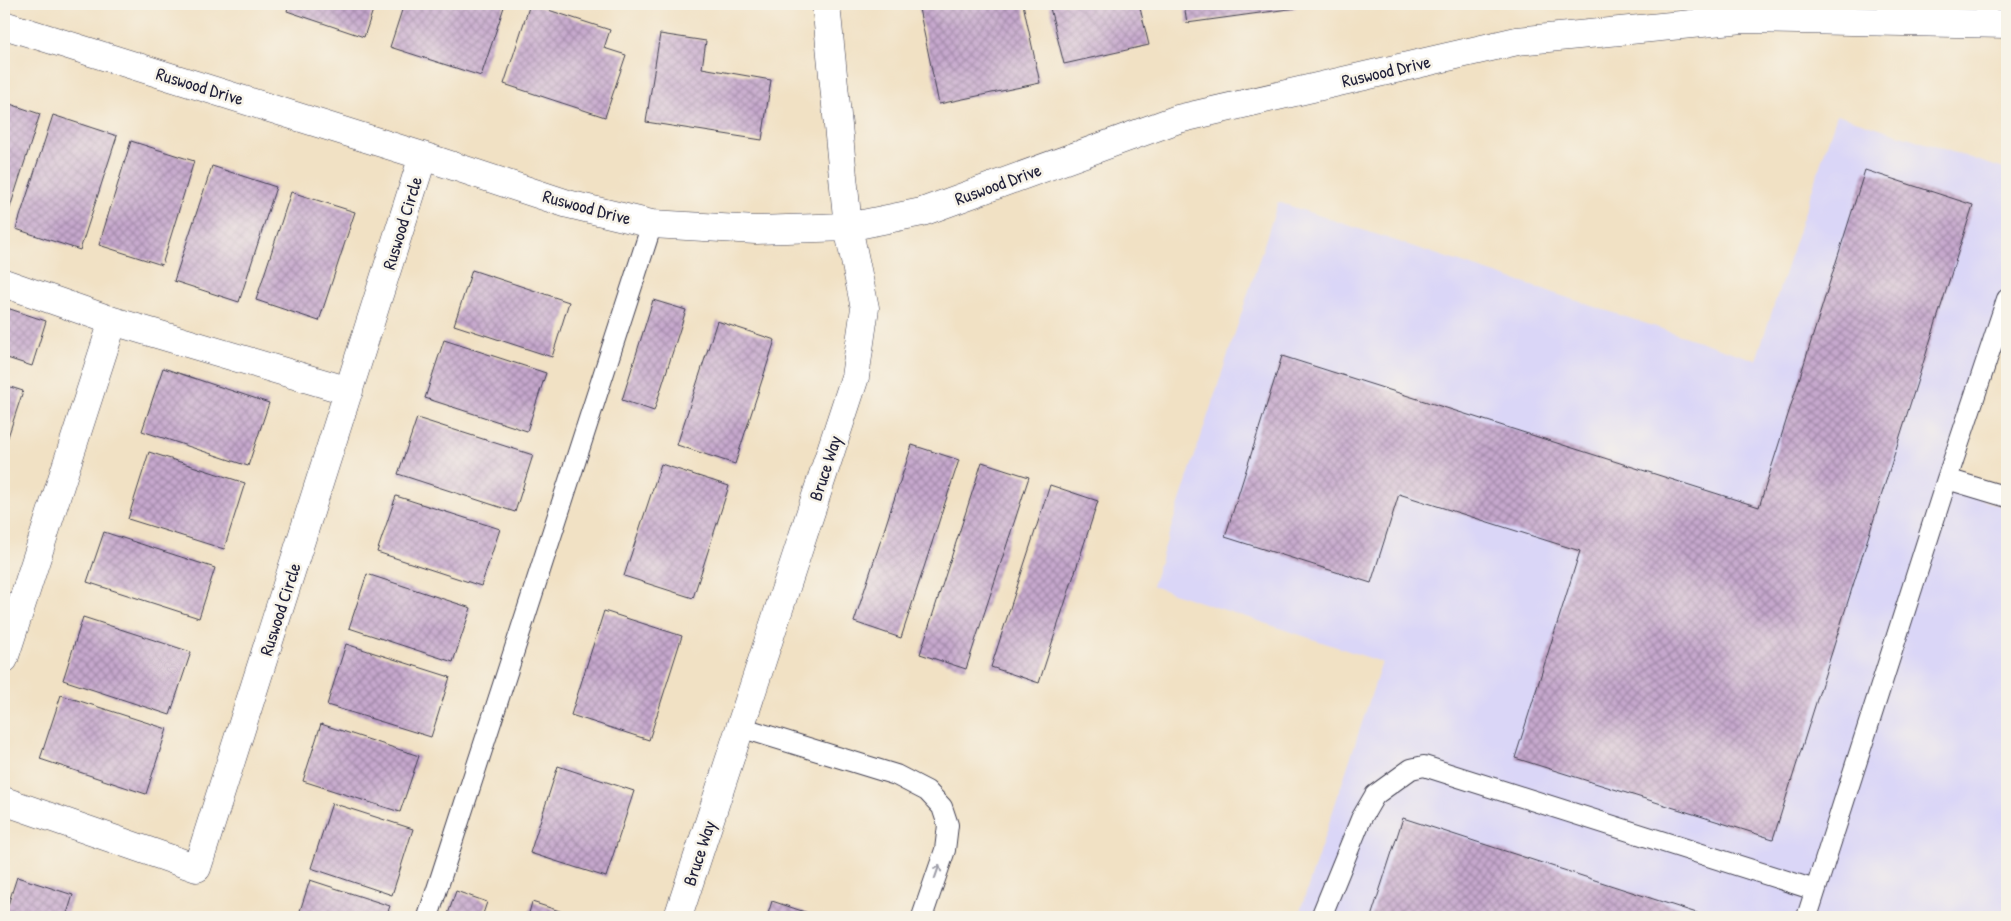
<svg xmlns="http://www.w3.org/2000/svg" width="2011" height="921" font-family="'Patrick Hand',sans-serif">
<style>
.built{fill:#dad6f7}
.building{fill:url(#building-cross-hatch)}
.lines{fill:none;stroke-linecap:round;stroke-linejoin:round}
.lane-casing{stroke:#413f50;stroke-width:22}
.street-casing{stroke:#413f50;stroke-width:29}
.lane{stroke:#fff;stroke-width:20}
.street{stroke:#fff;stroke-width:28}
.oneway{stroke:#9c9ca7}
.labels{text-anchor:middle;dominant-baseline:central;stroke-width:5;stroke-linejoin:round;paint-order:stroke}
.street-label{font-size:18px;fill:#22223b;stroke:#f7f3e8}
</style>
<defs>
<pattern id="building-cross-hatch" width="8" height="8" patternUnits="userSpaceOnUse" patternTransform="scale(1.25)"><rect width="8" height="8" fill="#c6a8cd"/><path d="M0 0l8 8M0 8l8-8" fill="none" stroke="#a088a8"/></pattern>
</defs>
<rect width="100%" height="100%" fill="#f7f3e8"/>
<filter id="ink" filterUnits="userSpaceOnUse"><feTurbulence type="fractalNoise" baseFrequency=".02" numOctaves="2"/><feDisplacementMap in="SourceGraphic" scale="10" xChannelSelector="R" yChannelSelector="G"/><feConvolveMatrix kernelMatrix="1 2 1 2 8 2 1 2 1" color-interpolation-filters="sRGB"/></filter>
<filter id="wash" filterUnits="userSpaceOnUse"><feTurbulence type="fractalNoise" baseFrequency=".0096" numOctaves="4" result="noise"/><feDisplacementMap in="SourceGraphic" scale="20" xChannelSelector="R" yChannelSelector="G"/><feGaussianBlur stdDeviation="1.12" result="paint"/><feColorMatrix in="noise" values="0 0 0 0 0 0 0 0 0 0 0 0 0 0 0 0 0 1.4 0 .05"/><feComposite in="paint" operator="in"/></filter>
<g filter="url(#wash)">
<rect width="100%" height="100%" fill="#f1e1c4"/>
<!-- built -->
<path class="built" d="M1837,114L2007,170V309L1948,488L2007,508V917H1298L1382,662L1152,586L1278,202L1756,360Z"/>
<g id="blocks">
<!-- building -->
<path class="building" d="M289,4H375L364,37L287,11Z
M404,4H505L481,76L390,47Z
M530,4L610,30L604,48L626,55L605,117L504,84Z
M918,4H1023L1040,83L939,104Z
M1049,4H1139L1149,45L1064,64Z
M1184,4H1295L1296,8L1187,23Z
M660,34L706,41L702,68L771,80L762,140L646,122Z
M4,102L40,114L6,220L4,219Z
M53,115L117,136L80,250L16,229Z
M131,141L194,161L162,265L99,245Z
M212,166L276,187L239,302L174,281Z
M1865,170L1973,205L1773,839L1515,758L1580,551L1399,494L1371,583L1225,537L1282,356L1759,507Z
M291,192L355,212L319,321L256,300Z
M472,270L569,302L552,357L454,325Z
M653,300L686,310L654,411L622,400Z
M4,307L46,321L32,366L4,357Z
M717,321L775,340L735,464L677,445Z
M444,340L546,373L527,431L425,398Z
M163,368L269,403L248,466L142,431Z
M4,385L23,391L4,449Z
M417,418L533,455L515,512L398,474Z
M912,445L959,460L901,638L854,622Z
M149,452L245,483L224,549L128,519Z
M982,462L1029,477L966,669L920,654Z
M661,464L729,486L693,598L624,576Z
M1050,485L1098,501L1039,683L991,667Z
M396,496L500,529L481,586L377,552Z
M104,532L215,568L199,618L87,582Z
M367,574L471,608L453,662L349,628Z
M604,611L682,636L649,740L571,715Z
M83,617L191,652L170,715L63,680Z
M346,644L450,677L431,737L327,705Z
M61,695L167,729L146,794L40,759Z
M321,724L419,756L400,812L303,781Z
M558,766L634,791L606,877L530,853Z
M332,803L413,829L392,895L311,868Z
M1403,818L1709,917H1371Z
M17,877L73,895L66,917H4Z
M310,880L390,906L386,917H298Z
M456,891L487,902L482,917H447Z
M772,901L820,917H767Z
M532,902L578,917H528Z"/>
</g>
</g>
<g filter="url(#ink)">
<use href="#blocks" fill-opacity="0" stroke="#413f50" stroke-width="1"/>
<g class="lines">
<!-- lane casing -->
<g class="lane-casing">
<path id="lane" d="M1947,479L2007,497
M740,727L896,775L927,791L942,807L948,825L945,850L922,917
M428,917L652,224
M1321,917L1361,819L1375,795L1411,769L1424,766L1815,890
M1807,917L1947,479L2007,299"/>
</g>
<!-- street casing -->
<g class="street-casing">
<path id="street" d="M4,25L423,156L568,204L652,224L756,230L848,227L922,212L1178,119L1517,41L1743,19L2007,24
M4,283L113,321
M4,659L113,321L349,391
M4,801L197,868L423,156
M678,917L855,377L865,308L848,227L826,4"/>
</g>
<!-- lane -->
<use href="#lane" class="lane"/>
<!-- street -->
<use href="#street" class="street"/>
</g>
<!-- one-way arrows -->
<defs><path id="oneway-shaft" d="M-6 0H5M1.5-3L5.5 0L1.5 3" fill="none" stroke-width="1.6" stroke-linecap="round" stroke-linejoin="round" transform="scale(1.25)"/></defs>
<use class="oneway" href="#oneway-shaft" transform="translate(937 872) rotate(-71)"/>
</g>
<g class="labels">
<!-- street labels -->
<g class="street-label">
<text transform="translate(1386 71) rotate(-13)">Ruswood Drive</text>
<text transform="translate(200 86) rotate(17)">Ruswood Drive</text>
<text transform="translate(998 184) rotate(-20)">Ruswood Drive</text>
<text transform="translate(587 207) rotate(15)">Ruswood Drive</text>
<text transform="translate(402 223) rotate(-73)">Ruswood Circle</text>
<text transform="translate(825 468) rotate(-72)">Bruce Way</text>
<text transform="translate(280 609) rotate(-72)">Ruswood Circle</text>
<text transform="translate(699 853) rotate(-72)">Bruce Way</text>
</g>
</g>
<!-- margin -->
<rect width="2011" height="921" fill="none" stroke="#f7f3e8" stroke-width="20"/>
</svg>
